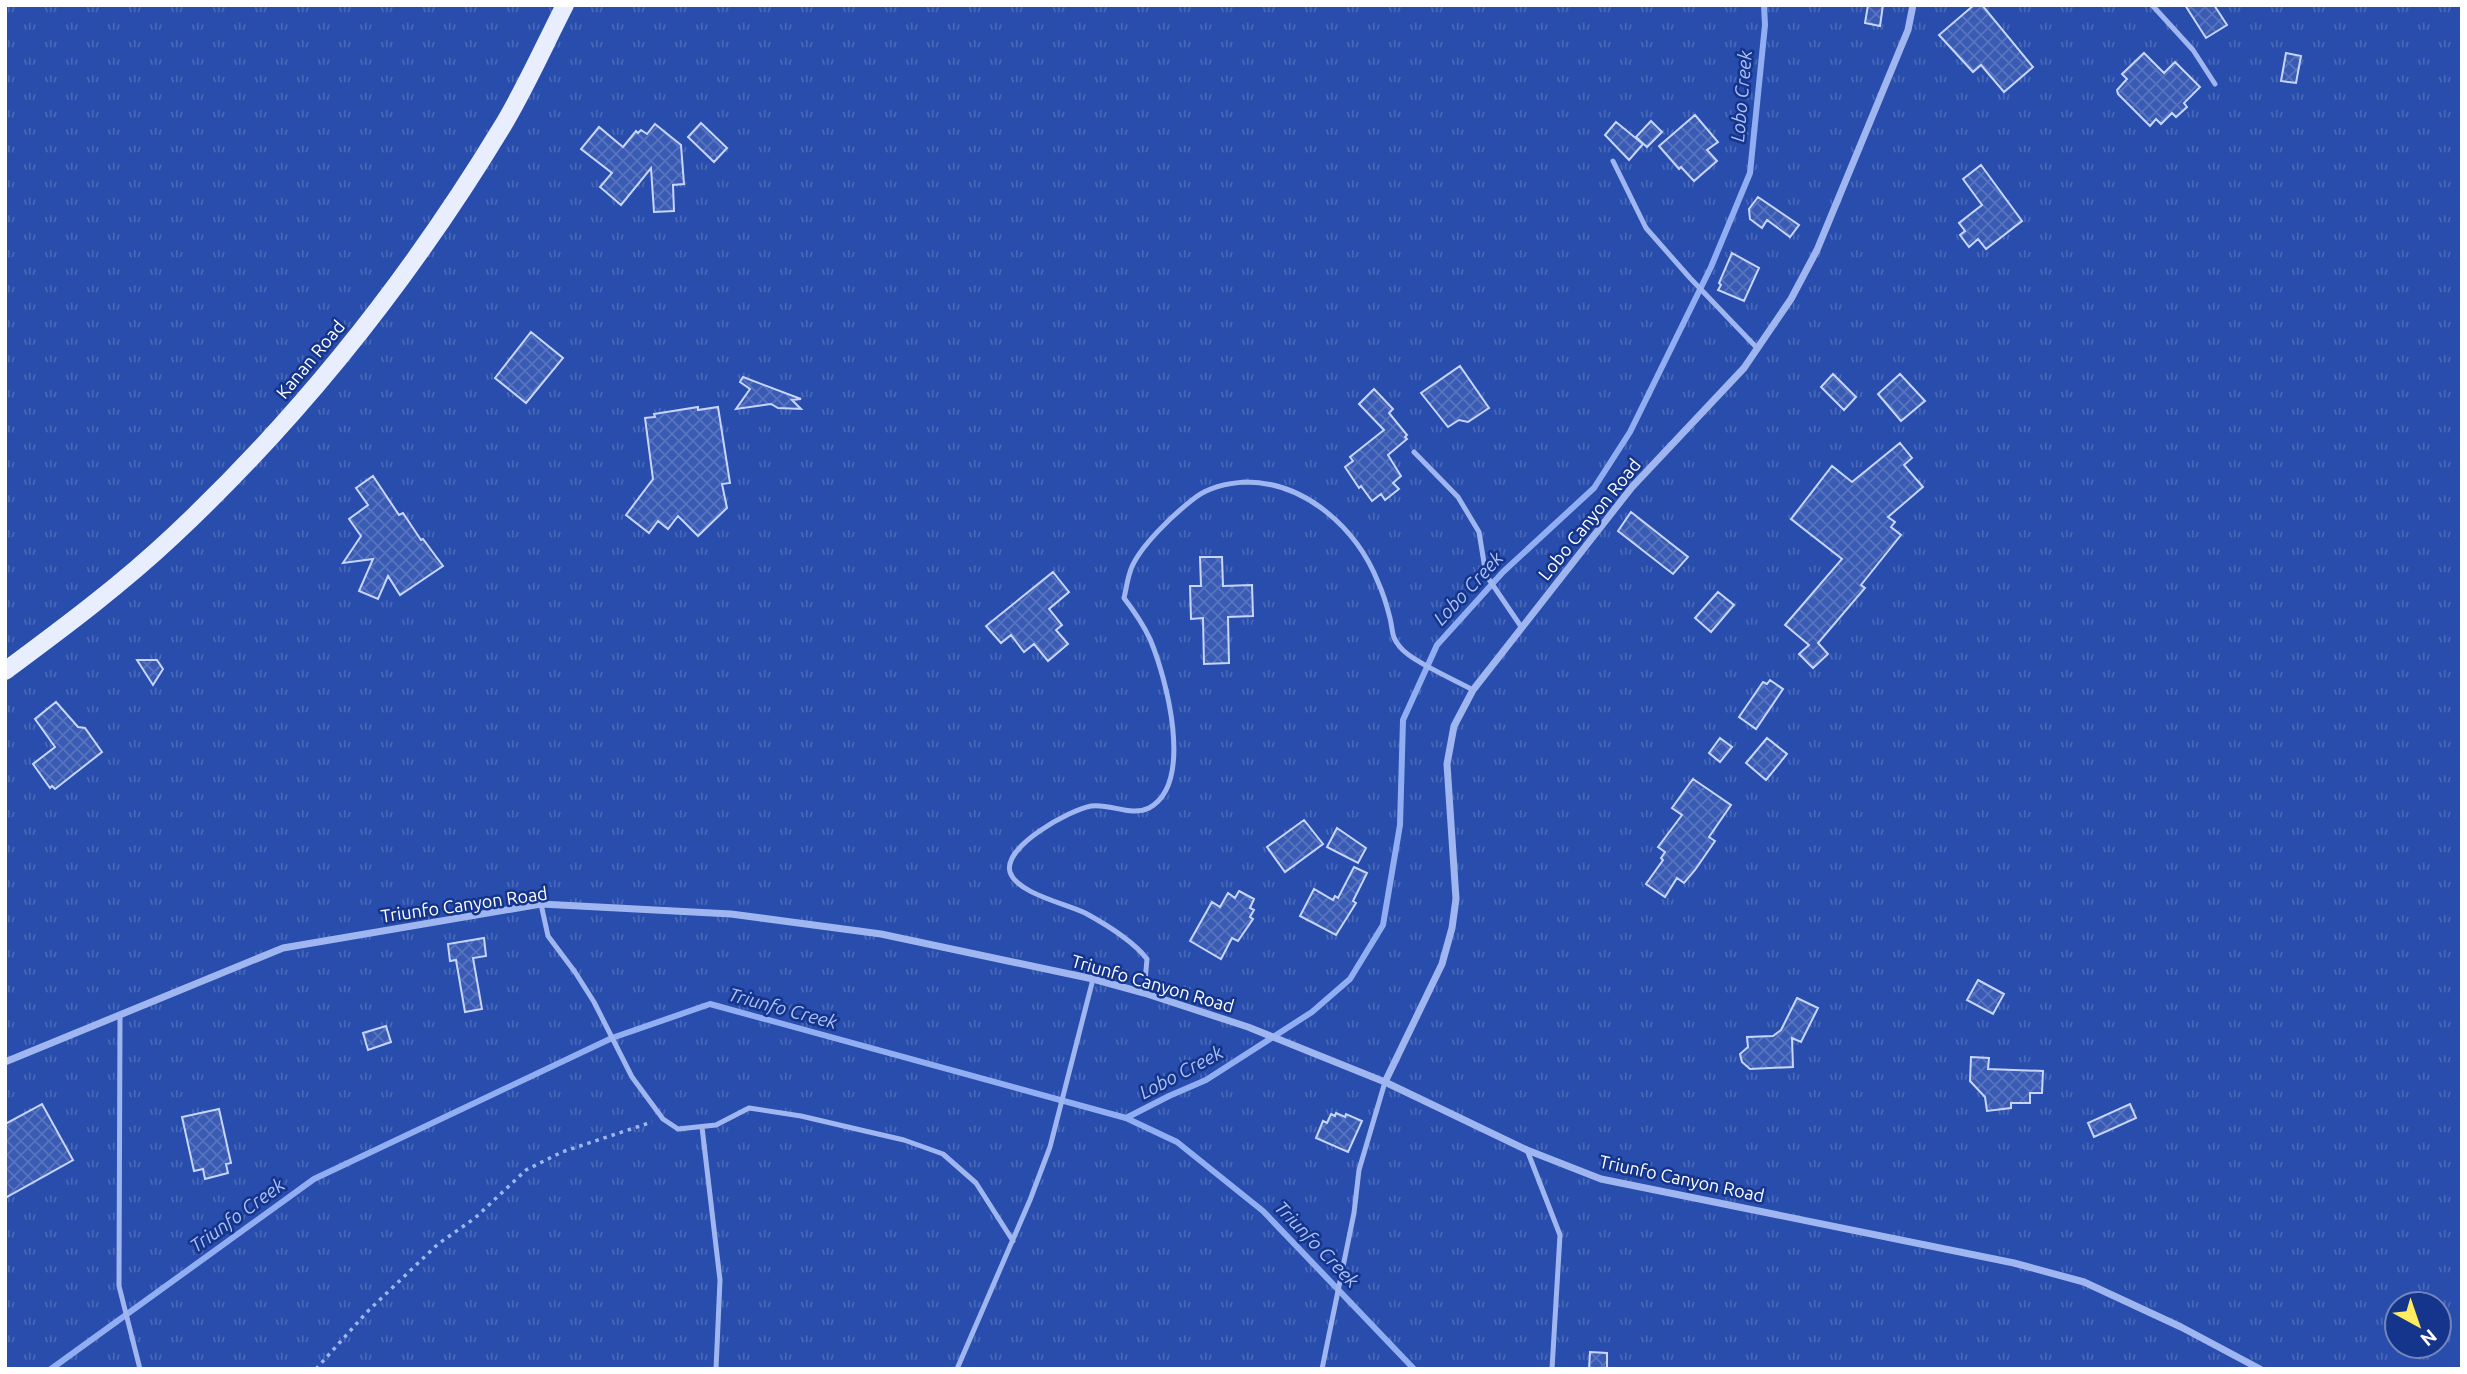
<svg xmlns="http://www.w3.org/2000/svg" width="2467" height="1374" font-family="Ubuntu,sans-serif">
<style>
.grass{fill:url(#grass-tufts);fill-rule:evenodd}
.lines{fill:none;stroke-linecap:round;stroke-linejoin:round}
.stream{stroke:#92aef3;stroke-width:6}
.building{fill:url(#building-cross-hatch);stroke:#c7d5fb;stroke-width:2}
.path{stroke:#a0b6f0;stroke-width:3.5;stroke-dasharray:3.5 5;stroke-linecap:butt}
.service{stroke:#a0b6f0;stroke-width:5}
.minor{stroke:#a0b6f0;stroke-width:7}
.primary{stroke:#e9eeff;stroke-width:18}
.labels{text-anchor:middle;dominant-baseline:central;stroke-width:5;stroke-linejoin:round;paint-order:stroke}
.street-label{font-size:18px;fill:#fff;stroke:#15358d}
.water-label{font-size:19px;font-style:italic;fill:#acc1f7;stroke:#15358d}
</style>
<defs>
<pattern id="grass-tufts" width="24" height="20" patternUnits="userSpaceOnUse" patternTransform="scale(1.75)"><rect width="24" height="20" fill="#284dac"/><path d="M3 7l-1-3M5 7V3M7 7l1-3M15 17l-1-3M17 17v-4M19 17l1-3" fill="none" stroke="#4868b8"/></pattern>
<pattern id="building-cross-hatch" width="8" height="8" patternUnits="userSpaceOnUse" patternTransform="scale(1.75)"><rect width="8" height="8" fill="#3a5bb4"/><path d="M0 0l8 8M0 8l8-8" fill="none" stroke="#5874bf"/></pattern>
</defs>
<rect width="100%" height="100%" fill="#15358d"/>
<!-- grass -->
<path class="grass" d="M5,5H2462V1369H5ZM2397,1304H2439V1346H2397Z"/>
<g class="lines">
<!-- stream -->
<path class="stream" d="M1126,1118L1169,1096L1206,1080L1312,1012L1350,979L1383,925L1400,825L1403,720L1437,645L1503,572L1594,488L1630,432L1711,267L1750,173L1765,25L1764,5
M51,1369L314,1179L612,1038L710,1004L1126,1118L1177,1142L1263,1211L1414,1369"/>
</g>
<!-- building -->
<path class="building" d="M1868,5H1883L1880,26L1865,23Z
M1974,5H1982L2033,67L2004,92L1981,65L1973,72L1939,35Z
M2185,5H2214L2227,25L2206,38Z
M2144,53L2164,73L2175,62L2200,87L2184,103L2187,107L2176,117L2172,113L2161,124L2156,119L2150,126L2118,94L2117,90L2127,79L2122,74Z
M2286,53L2301,56L2296,83L2281,81Z
M1695,115L1718,142L1707,150L1717,161L1694,181L1681,167L1679,169L1659,146Z
M1651,121L1662,132L1647,147L1636,137Z
M1616,122L1643,144L1629,160L1605,135Z
M701,123L727,148L714,162L688,137Z
M655,124L681,145L684,184L673,185L674,211L654,212L651,168L621,205L600,187L612,173L581,149L599,127L623,147L636,131L638,133L641,130L647,134Z
M1981,165L2022,221L1986,249L1978,239L1969,247L1960,235L1965,231L1959,223L1982,205L1963,179Z
M1758,197L1799,225L1790,237L1767,220L1762,228L1750,219L1749,209Z
M1732,253L1759,268L1744,301L1718,290L1721,285L1719,283Z
M531,332L563,358L526,403L495,378Z
M1460,366L1489,408L1468,422L1459,420L1448,427L1421,393Z
M1833,374L1856,397L1844,410L1821,387Z
M1900,374L1925,401L1901,421L1878,394Z
M743,377L801,399L792,400L801,409L778,408L771,404L736,409L750,389L740,382Z
M1374,389L1393,409L1389,413L1407,435L1405,437L1407,439L1388,455L1401,476L1393,483L1399,489L1385,500L1381,494L1372,501L1361,486L1359,488L1345,467L1353,461L1350,457L1384,430L1359,404Z
M698,407V410L718,407L730,483L722,484L727,508L698,536L678,516L668,529L658,521L649,533L626,515L653,479L645,418L655,417L654,414Z
M1900,443L1912,458L1904,465L1923,487L1888,517L1895,522L1891,527L1901,535L1861,585L1865,588L1818,643L1828,654L1813,668L1799,654L1809,645L1785,625L1842,559L1791,519L1832,466L1852,482Z
M373,476L399,515L403,513L421,540L423,539L443,566L400,595L388,576L378,599L359,591L373,559L343,563L361,536L349,519L368,505L356,488Z
M1631,512L1688,557L1673,574L1618,531Z
M1200,557H1222L1223,586L1252,585L1253,616L1228,617L1229,663L1204,664L1203,618L1191,619L1190,586H1201Z
M1053,572L1069,592L1049,609L1062,625L1056,630L1068,644L1048,661L1034,644L1024,652L1011,635L1001,643L986,626Z
M1718,592L1734,605L1711,632L1695,618Z
M137,660H157L163,669L153,685Z
M1770,680L1783,689L1756,729L1739,717L1763,682L1767,684Z
M56,702L78,727L85,728L102,752L55,789L52,786L50,788L33,764L55,747L35,719Z
M1720,738L1732,747L1720,762L1709,753Z
M1767,738L1787,754L1766,780L1746,763Z
M1693,779L1731,805L1709,837L1715,841L1695,870L1684,883L1677,878L1665,897L1646,884L1663,860L1661,858L1665,852L1658,847L1682,815L1672,808Z
M1304,820L1323,844L1285,872L1267,847Z
M1337,828L1366,848L1358,863L1327,847Z
M1354,867L1367,873L1353,901L1356,903L1336,935L1300,916L1314,889L1333,900L1335,896L1338,898Z
M1239,891L1254,899L1250,908L1254,910L1250,917L1253,919L1238,941L1232,938L1221,959L1190,941L1212,902L1220,907L1228,893L1235,898Z
M484,938L486,956L473,958L482,1009L465,1012L456,960L450,961L448,944Z
M1978,980L2004,994L1993,1014L1967,1000Z
M1797,998L1818,1008L1801,1042L1792,1038L1793,1067L1750,1069L1742,1062L1740,1054L1748,1047L1747,1037L1773,1036L1781,1030Z
M386,1026L391,1042L368,1050L363,1033Z
M1971,1057L1989,1058L1988,1069L2043,1071L2042,1093H2030V1103H2011V1108L1987,1111L1985,1097L1970,1081Z
M42,1104L73,1160L5,1198V1124Z
M2130,1104L2136,1118L2094,1137L2088,1123Z
M219,1109L231,1163L226,1164L228,1173L205,1179L203,1169L194,1171L182,1117Z
M1336,1113L1345,1117L1346,1114L1362,1121L1348,1152L1316,1138L1323,1121L1327,1123L1331,1114L1335,1116Z
M1590,1352L1607,1353V1369H1589Z"/>
<g class="lines">
<!-- path -->
<path class="path" d="M316,1369L367,1312L438,1244L475,1218L526,1170L562,1152L652,1122"/>
<!-- service -->
<path class="service" d="M2152,5L2193,50L2215,84
M1613,161L1646,228L1690,278L1757,348
M1414,452L1458,497L1479,532L1486,575L1522,628
M541,904L548,936L575,972L594,1002L632,1077L663,1119L678,1129L716,1125L749,1108L801,1116L865,1131L904,1140L943,1154L976,1183L1013,1241
M1144,993L1147,959C1133,941 1107,925 1087,914C1068,904 1017,894 1010,872C1003,846 1070,810 1091,806C1110,803 1131,817 1149,808C1195,783 1166,677 1150,639C1143,624 1134,611 1124,598C1126,590 1127,581 1130,572C1137,548 1176,512 1196,497C1211,486 1228,483 1246,482C1306,482 1357,529 1378,582C1383,593 1387,606 1390,618C1393,630 1391,637 1400,647C1411,661 1455,680 1473,690
M120,1015L119,1286L140,1369
M702,1127L720,1280L716,1369
M1527,1150L1560,1235L1552,1369
M957,1369L1030,1200L1050,1147L1093,979
M1322,1369L1354,1213L1359,1170L1385,1082"/>
<!-- minor -->
<path class="minor" d="M5,1062L283,948L541,904L731,914L881,934L1093,979L1144,993L1248,1027L1385,1082L1527,1150L1601,1179L2014,1263L2084,1282L2181,1327L2260,1369
M1385,1082L1442,964L1452,928L1456,899L1447,764L1454,726L1473,690L1632,487L1744,368L1791,299L1817,250L1908,30L1913,5"/>
<!-- primary -->
<path class="primary" d="M5,671C63,628 121,585 174,535C302,415 411,277 502,127C525,89 544,46 565,5"/>
</g>
<g class="labels">
<!-- street labels -->
<g class="street-label">
<text transform="translate(310 359) rotate(-50)">Kanan Road</text>
<text transform="translate(1589 519) rotate(-51)">Lobo Canyon Road</text>
<text transform="translate(464 904) rotate(-8)">Triunfo Canyon Road</text>
<text transform="translate(1153 983) rotate(16)">Triunfo Canyon Road</text>
<text transform="translate(1682 1178) rotate(12)">Triunfo Canyon Road</text>
</g>
<!-- water labels -->
<g class="water-label">
<text transform="translate(1741 96) rotate(-85)">Lobo Creek</text>
<text transform="translate(1468 588) rotate(-47)">Lobo Creek</text>
<text transform="translate(783 1008) rotate(15)">Triunfo Creek</text>
<text transform="translate(1181 1072) rotate(-28)">Lobo Creek</text>
<text transform="translate(237 1215) rotate(-36)">Triunfo Creek</text>
<text transform="translate(1317 1244) rotate(46)">Triunfo Creek</text>
</g>
</g>
<!-- border -->
<rect width="2467" height="1374" fill="none" stroke="#ffffff" stroke-width="14"/>
<!-- north arrow -->
<g transform="translate(2418 1325) rotate(140)"><circle r="33" fill="#15358d" stroke="#7386bb" stroke-width="2"/>
<path d="M0-5L12 26L0 18L-12 26Z" fill="#ffed5f"/>
<text y="-10" font-size="19" font-weight="bold" text-anchor="middle" fill="#ffffff">N</text>
</g>
</svg>
